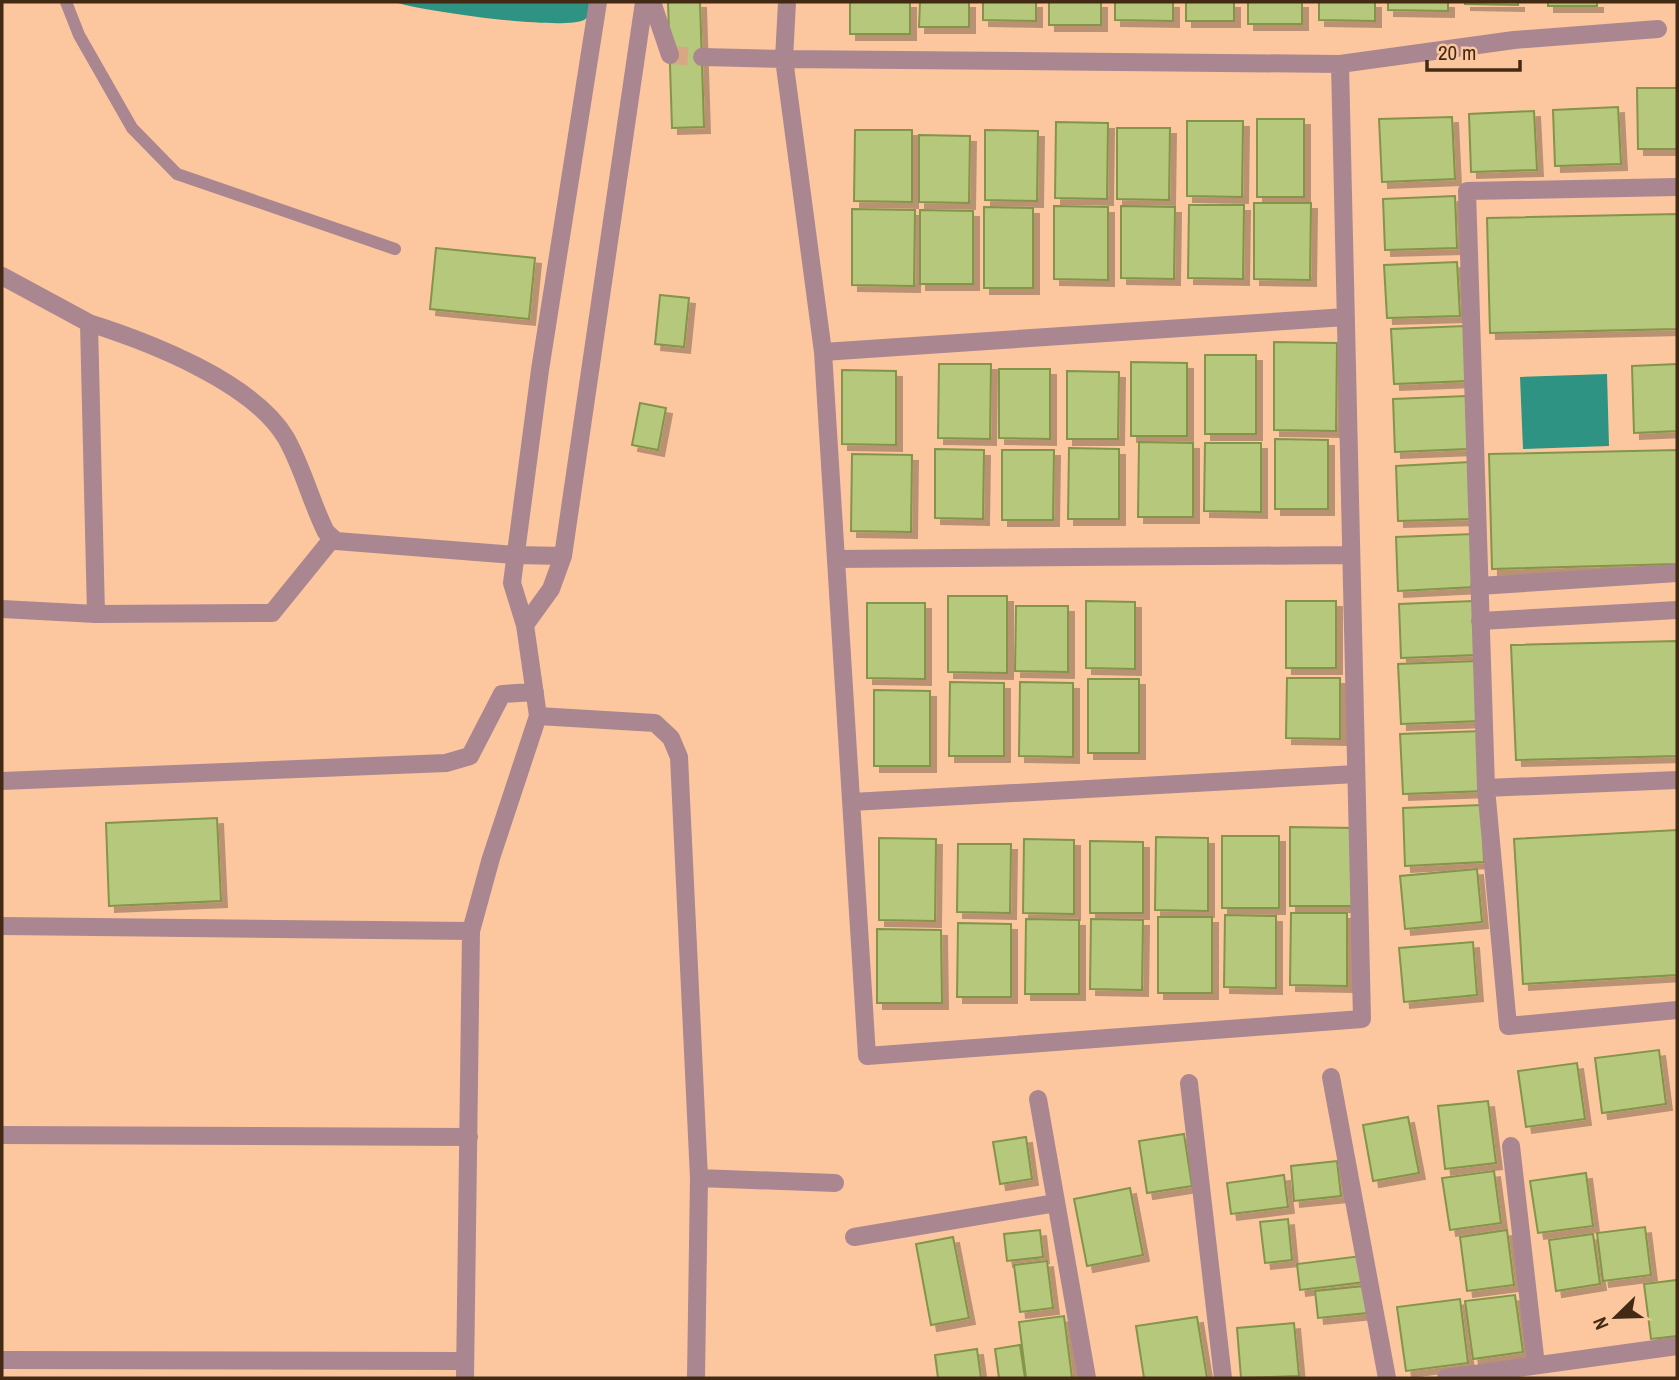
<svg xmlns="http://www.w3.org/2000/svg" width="1679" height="1380" font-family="'Archivo Narrow',sans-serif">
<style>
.water{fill:#2e9382}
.building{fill:#b6c87c;stroke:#84944a;stroke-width:2;filter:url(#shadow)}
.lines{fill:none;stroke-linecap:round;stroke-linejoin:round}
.minor-tunnel{stroke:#d7a882;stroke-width:18;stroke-dasharray:18 9;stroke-linecap:butt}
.service{stroke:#aa8691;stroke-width:12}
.minor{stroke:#aa8691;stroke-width:18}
</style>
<defs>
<filter id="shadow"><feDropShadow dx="6" dy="6" stdDeviation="0" flood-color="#0004"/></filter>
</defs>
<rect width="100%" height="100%" fill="#fcc79e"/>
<!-- water -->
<path class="water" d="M394,2H595C594,9 591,16 584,20C561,31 421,11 394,2Z
M1607,374L1609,446L1523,449L1520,377Z"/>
<!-- building -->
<path class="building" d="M668,2H700L704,127L672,128Z
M850,2H910V34H850Z
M920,2H969V27H919Z
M983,2H1036V21L983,20Z
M1049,2H1101V25H1049Z
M1115,2H1173V21L1115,20Z
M1186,2H1234V21H1186Z
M1248,2H1302V24H1248Z
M1319,2H1375V21L1319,20Z
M1388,2H1448V11L1388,10Z
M1465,2H1518V5L1465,4Z
M1548,2H1597V6H1548Z
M1637,88H1677V149H1638Z
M1618,107L1621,164L1555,166L1553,110Z
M1534,111L1537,170L1471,172L1469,114Z
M1452,117L1455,179L1382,182L1379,119Z
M1257,119H1304V197H1257Z
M1187,121H1243L1242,197L1187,196Z
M1056,122L1108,123L1107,199L1055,198Z
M1117,128H1170L1169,200L1117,199Z
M855,130H912V202L854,201Z
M985,130L1038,131L1037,201L985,200Z
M919,135L970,136L969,203L919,202Z
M1455,196L1457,248L1385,250L1383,199Z
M1254,203H1311L1310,280L1254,279Z
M1189,205H1244L1243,279L1188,278Z
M1054,206L1108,207V280L1054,279Z
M1121,206L1175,207L1174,279L1121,278Z
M984,207L1033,208V288H984Z
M852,209L915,210L914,286L852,285Z
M920,210L973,211V284H920Z
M1677,214V329L1490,333L1487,218Z
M436,248L535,258L529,319L430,309Z
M1457,262L1460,316L1387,318L1384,265Z
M660,295L689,298L684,347L655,344Z
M1465,326L1468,381L1394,384L1391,329Z
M1274,342L1337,343L1336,431L1274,430Z
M1205,355H1256V434H1205Z
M1131,362L1187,363V436H1131Z
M939,364H991L990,439L938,438Z
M1677,364V431L1634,433L1632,366Z
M999,369H1050V439L999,438Z
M842,370L896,371V445L842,444Z
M1067,371L1119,372L1118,439H1067Z
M1466,396L1468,449L1395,452L1393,399Z
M640,403L666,408L658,450L632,445Z
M1275,439L1328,440V509H1275Z
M1139,442L1193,443V517H1138Z
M1205,443H1261V512L1204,511Z
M1069,448L1119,449V519H1068Z
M935,449L984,450L983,519L935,518Z
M1002,450H1054L1053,520H1002Z
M1677,450V564L1492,569L1489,454Z
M852,454L912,455L911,532L851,531Z
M1470,462L1472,519L1398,521L1396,466Z
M1473,534L1475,587L1398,591L1396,537Z
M948,596H1007V673L948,672Z
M1086,601L1135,602V669L1086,668Z
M1286,601H1336V668H1286Z
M1473,601L1476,655L1401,658L1399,604Z
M867,603H925V679L867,678Z
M1016,606H1068V672L1015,671Z
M1677,641V756L1516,760L1511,645Z
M1478,661L1481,721L1401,724L1398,664Z
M1287,678H1340V739L1286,738Z
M1088,679H1139V753H1088Z
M950,682L1004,683V756H949Z
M1020,682L1073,683V757L1019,756Z
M874,690L930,691V766H874Z
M1482,731L1484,791L1403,794L1400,734Z
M1482,805L1484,862L1405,866L1403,808Z
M217,818L221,901L109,906L106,823Z
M1290,827L1355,828L1354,906H1290Z
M1677,830V975L1523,984L1514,839Z
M1222,836H1279V908H1222Z
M1156,837L1208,838V911L1155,910Z
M879,838L936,839L935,921L879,920Z
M1024,839L1074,840V914L1023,913Z
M1090,841L1143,842V913H1090Z
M958,844H1011L1010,913L957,912Z
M1477,869L1482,922L1405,929L1400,876Z
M1291,913H1347V986L1290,985Z
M1225,915L1276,916V988L1224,987Z
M1158,917H1212V993H1158Z
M1026,919L1079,920V994H1025Z
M1091,919L1143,920L1142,990L1090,989Z
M958,923L1011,924V997H957Z
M877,929L941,930L942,1003H877Z
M1473,942L1477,995L1404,1002L1399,948Z
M1659,1050L1666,1104L1602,1113L1595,1058Z
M1577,1063L1585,1119L1526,1127L1518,1071Z
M1488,1101L1496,1163L1445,1169L1438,1106Z
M1408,1117L1419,1173L1373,1181L1363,1125Z
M1184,1134L1192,1186L1147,1193L1139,1141Z
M1026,1137L1032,1179L1000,1184L993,1142Z
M1337,1161L1341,1196L1294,1201L1291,1166Z
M1494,1171L1501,1223L1450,1230L1442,1178Z
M1586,1173L1593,1226L1538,1233L1530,1181Z
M1284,1175L1288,1207L1231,1214L1227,1183Z
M1130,1188L1143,1255L1087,1266L1074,1199Z
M1288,1219L1292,1260L1265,1263L1260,1222Z
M1645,1227L1651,1275L1603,1281L1597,1233Z
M1040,1230L1043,1257L1007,1261L1004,1234Z
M1507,1230L1514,1285L1467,1291L1460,1237Z
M1593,1234L1600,1284L1556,1291L1549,1240Z
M953,1237L969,1318L931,1325L916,1244Z
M1361,1256L1365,1282L1300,1290L1297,1264Z
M1047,1261L1053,1308L1020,1312L1014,1265Z
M1677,1280V1336L1651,1339L1644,1284Z
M1364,1286L1367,1313L1318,1318L1315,1291Z
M1515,1295L1523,1352L1473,1359L1465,1301Z
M1460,1299L1468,1363L1406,1371L1397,1307Z
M1064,1316L1072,1378H1026L1019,1322Z
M1197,1317L1207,1378H1144L1136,1326Z
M1294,1323L1299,1376L1241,1378L1237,1328Z
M1020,1345L1025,1378H999L995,1349Z
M977,1349L981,1378H938L935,1355Z"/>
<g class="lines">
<!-- minor-tunnel -->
<path class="minor-tunnel" d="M670,55L702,57"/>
<!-- service -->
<path class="service" d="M66,2L79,35L132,128L177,174L395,249"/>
<!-- minor -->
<path class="minor" d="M652,2L670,55
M702,57L784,59L787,2
M784,59L1340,64L1362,1019L867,1056L823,352Z
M1340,64L1514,40L1658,29
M1677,187L1467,191L1486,788L1508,1026L1677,1010
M2,276L89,323
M823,352L1346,317
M836,559L1351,555
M1479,586L1677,573
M2,609L96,614L272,613L332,539
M96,614L89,323C149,342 253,382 286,438C303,468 311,502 326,532L336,541L515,555L563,556
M1480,621L1677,610
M525,625L551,589L563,556L644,2
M538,716L655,723L671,738L679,757L699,1178L696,1378
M2,781L446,763L470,756L502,694L535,692
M1486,788L1677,780
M852,802L1356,774
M2,926L471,931L465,1378
M471,931L491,858L538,716L525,625L512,583L540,370L598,2
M1331,1077L1387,1378
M1189,1083L1223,1378
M1038,1099L1087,1378
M2,1135L469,1137
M1511,1146L1536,1365
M699,1178L835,1183
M854,1237L1056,1203
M2,1360L465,1361
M1446,1378L1677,1346"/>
</g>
<!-- border -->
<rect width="1679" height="1380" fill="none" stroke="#432a14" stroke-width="7"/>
<!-- north arrow -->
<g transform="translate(1616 1317) rotate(247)" stroke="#fcc79e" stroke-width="5" paint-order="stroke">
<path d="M0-5L12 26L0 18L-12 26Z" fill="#432a14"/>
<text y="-10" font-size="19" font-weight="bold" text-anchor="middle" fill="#432a14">N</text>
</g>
<!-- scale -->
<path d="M1427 60v10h93v-10" fill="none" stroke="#432a14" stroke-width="3.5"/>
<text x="1438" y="60" font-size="21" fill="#432a14" stroke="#fcc79e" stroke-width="5" paint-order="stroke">20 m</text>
</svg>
